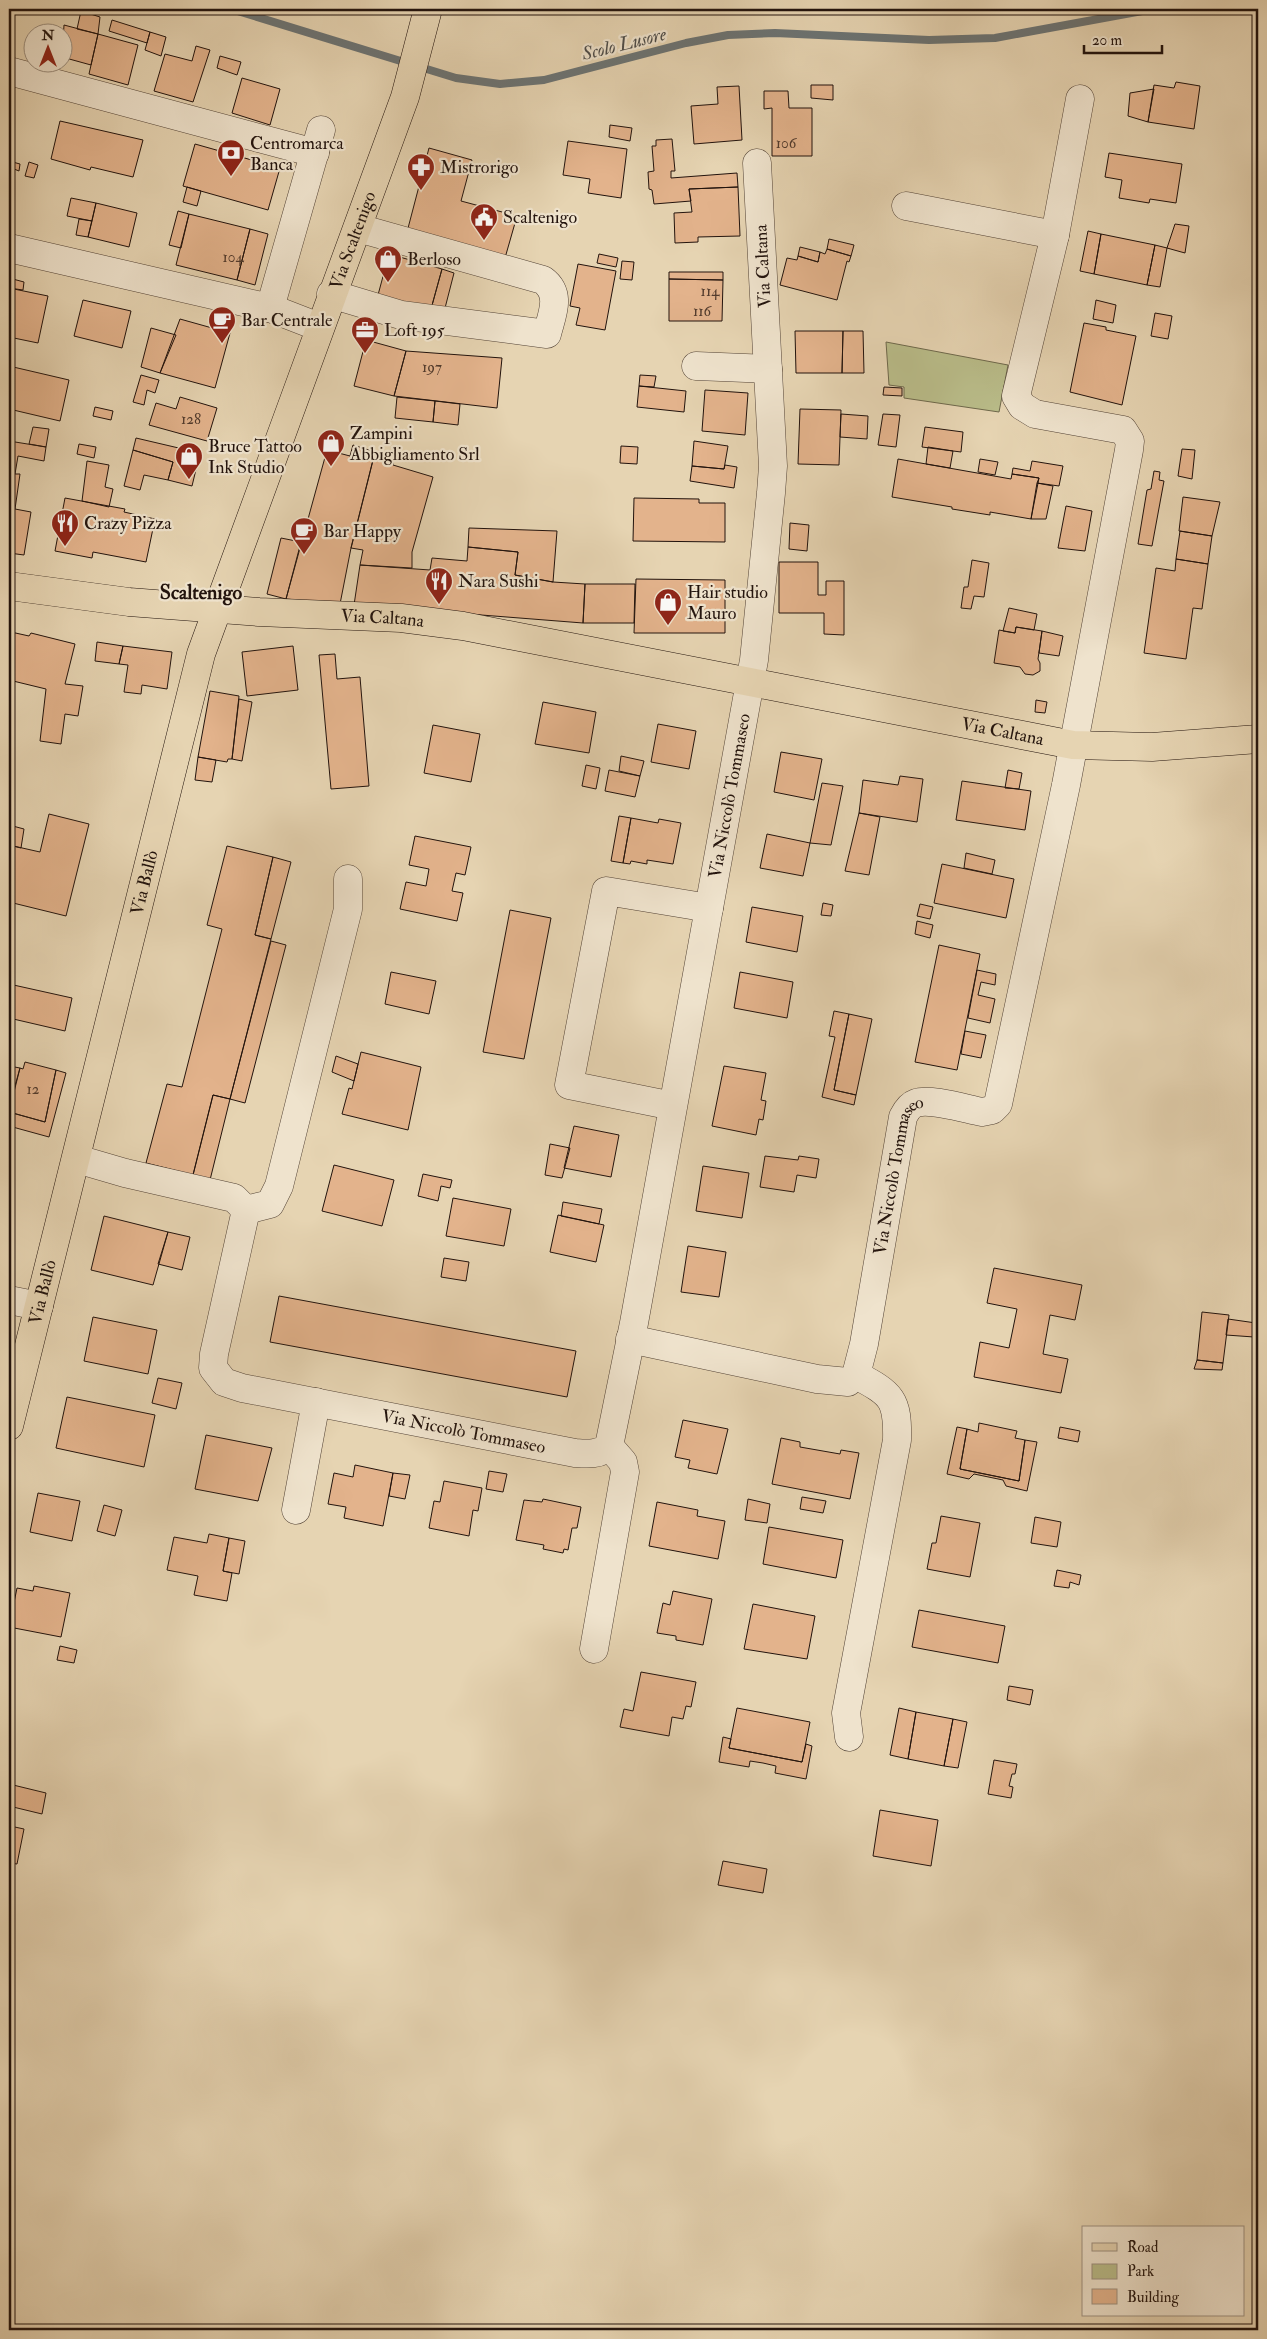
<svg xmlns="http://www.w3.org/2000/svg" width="1267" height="2339" font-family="'IM FELL Double Pica',serif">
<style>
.green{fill:#b9bc89;stroke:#6e684b}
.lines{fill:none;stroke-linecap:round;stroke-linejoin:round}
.stream{stroke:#6c7474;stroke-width:8}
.building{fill:#e3b38c;stroke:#22130d}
.minor-casing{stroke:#534336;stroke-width:29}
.major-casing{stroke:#22130d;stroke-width:29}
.minor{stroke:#efe3cd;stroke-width:28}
.major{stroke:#e6d4b2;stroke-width:28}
.labels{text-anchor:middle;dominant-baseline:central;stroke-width:4.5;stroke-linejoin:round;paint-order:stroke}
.number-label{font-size:15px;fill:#523b2d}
.poi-label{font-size:18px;fill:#22130d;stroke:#efe3cd;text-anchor:start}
.street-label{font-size:18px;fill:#22130d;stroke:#efe3cd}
.water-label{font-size:19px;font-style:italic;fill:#4d4c49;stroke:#efe3cd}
.quarter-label{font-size:20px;font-weight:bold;fill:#22130d;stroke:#efe3cd}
</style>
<rect width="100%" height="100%" fill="#e6d4b2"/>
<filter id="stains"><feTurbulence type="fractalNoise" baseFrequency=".004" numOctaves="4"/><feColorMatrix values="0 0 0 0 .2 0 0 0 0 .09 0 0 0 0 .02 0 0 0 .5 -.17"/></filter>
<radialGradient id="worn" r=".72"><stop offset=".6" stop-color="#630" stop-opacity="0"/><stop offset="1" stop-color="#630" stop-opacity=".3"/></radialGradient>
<!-- green -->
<path class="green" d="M886,342L1008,365L999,412L904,398V387L889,385Z"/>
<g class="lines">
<!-- stream -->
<path class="stream" d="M231,9L456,78L500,84L544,80L686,43L728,35L775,33L929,40L995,38L1153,9"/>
</g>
<!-- building -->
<path class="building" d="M81,11L100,17L98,34L77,29Z
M112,20L150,32L147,43L109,31Z
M64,25L98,34L91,65L62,57Z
M150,32L166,37L161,56L145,50Z
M98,34L138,45L128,85L89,74Z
M196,46L210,50L193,102L154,91L165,54L192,61Z
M220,56L241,62L237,75L217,68Z
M242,78L280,89L270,125L232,113Z
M1176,82L1200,86L1194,129L1148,122L1154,85L1174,88Z
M811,85H833V100L811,98Z
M739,86L742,140L694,144L691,106L718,104L717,87Z
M1154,89L1148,122L1128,116L1130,93Z
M764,91H788L789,108H812V156H772V108L764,109Z
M60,121L143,140L133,177L91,167L90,170L51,159Z
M610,125L632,128L630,141L609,137Z
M672,139L675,171H671V178L737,173L738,187L689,189L691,201L654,204L652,190L649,189L648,172L654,171L652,146H656V140Z
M568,141L627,149L621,198L588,193L590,179L563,175Z
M195,144L280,168L268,210L183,186Z
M429,148L472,160L461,201L517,216L505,258L407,232Z
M1109,153L1182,164L1176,203L1150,199L1149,203L1119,198L1122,180L1105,177Z
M9,161L20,164L19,171L14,169L12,174L9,173Z
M29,162L38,165L34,178L25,176Z
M187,187L201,191L197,206L183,202Z
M738,187L740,236L698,237V242L675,243L674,213L692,212L689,189Z
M71,198L96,203L92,221L67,216Z
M96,203L137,213L129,247L88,237Z
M178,211L189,214L181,248L169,245Z
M189,214L250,229L237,280L176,265Z
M79,219L92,221L88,237L76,235Z
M1175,224L1189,226L1185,253L1167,248Z
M250,229L268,234L255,285L237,280Z
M1088,231L1101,234L1094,274L1080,271Z
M1101,234L1155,245L1147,285L1094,274Z
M829,239L854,245L851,256L827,249Z
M1155,245L1167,248L1160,287L1147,285Z
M800,247L820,252L818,262L798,256Z
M827,249L851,256L849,262L847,261L837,300L780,285L787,258L797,260L798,256L818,262L820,252L825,254Z
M389,254L442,269L431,309L378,295Z
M599,254L618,258L616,267L597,263Z
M622,261L634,262L632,280L620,279Z
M578,264L616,271L605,330L576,325L580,308L570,306Z
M442,269L454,273L444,312L431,309Z
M669,272H723V280L669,279Z
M9,278L24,282L23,290L9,288Z
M669,279L723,280L722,321H669Z
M9,288L48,296L38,343L9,337Z
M83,300L131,311L122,348L74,336Z
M1096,300L1116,305L1113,323L1093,319Z
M1155,313L1172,316L1168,339L1151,336Z
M180,319L230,333L215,388L160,373Z
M1084,323L1106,327V330L1136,336L1122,405L1070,392Z
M151,328L176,335L160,373L141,367Z
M795,331H843L842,373H796Z
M843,331H863L864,373H842Z
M366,340L406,351L394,396L354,386Z
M406,351L502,358L497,408L394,396Z
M9,366L69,380L60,421L9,409Z
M141,375L159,380L155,393L147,390L144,405L133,402Z
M640,375L656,376L654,387L639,386Z
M639,386L686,391L684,412L637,407Z
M884,387L902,388V396L883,395Z
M705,390L748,393L745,435L702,431Z
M180,397L217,408L207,441L149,425L156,403L176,409Z
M397,397L435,401L433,422L395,418Z
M435,401L460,404L458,425L433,422Z
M95,407L113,411L111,420L93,416Z
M800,409L841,410L839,465L798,464Z
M841,414L868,416L867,439L840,437Z
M883,414L900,415L896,447L878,445Z
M33,427L49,429L46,447L29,444Z
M925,427L963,432L961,452L922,447Z
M136,438L200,453L192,486L168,480L173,462L133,450Z
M9,441L46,447L44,461L18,456L15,474H20L15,509L31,512L24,555L9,553Z
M694,441L728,446L724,469L692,466Z
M79,444L96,447L94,458L77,454Z
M353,445L375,452L351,548L340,604L286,599L327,450L350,456Z
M621,446L638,447L637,464L620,463Z
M928,447L953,451L950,468L926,464Z
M1182,449L1195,450L1192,479L1178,476Z
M133,450L173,462L168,480L144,475L140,490L124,486Z
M375,452L394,457L393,465L433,477L412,552V568L360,565L363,550L351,548Z
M898,459L1011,479L1012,474L1039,478L1031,519L990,512V515L952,509V507L892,497Z
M980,459L998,462L995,475L978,472Z
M87,461L109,465L105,487L113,489L109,507L82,501Z
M1032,461L1063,466L1059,486L1037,483L1039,478L1012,474L1013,468L1030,471Z
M725,465L737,467L734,488L690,481L692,466L724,469Z
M1154,471L1160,472L1159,480L1164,481L1152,546L1138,544L1147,490L1151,489Z
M1037,483L1053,486L1046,519H1031Z
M1183,497L1220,502L1212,536L1179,531Z
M65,498L125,509L124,512L155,519L146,562L93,552L92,558L55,551Z
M634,498L699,499V503H725V542L633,541Z
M1066,506L1092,511L1085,551L1058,548Z
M790,523L809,525L807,551L789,549Z
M469,528L557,531L553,582L515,575L518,552L468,547Z
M1180,531L1212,536L1208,564L1176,559Z
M281,538L301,542L286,599L267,594Z
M468,547L518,552L515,575L553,582L585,584L583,623L354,605L360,565L430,570L432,558L467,561Z
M1176,559L1208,564L1202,609L1193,608L1186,659L1144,653L1156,568L1175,571Z
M972,560L989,563L984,597L974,596L971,609L961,608L964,587H968Z
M779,562H818V595H826V581H844V635L824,634V613H779Z
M636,579L725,580V633H634Z
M585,584H635L634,623H583Z
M1009,608L1037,614L1034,630L1016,627L1015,633L1003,631Z
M1016,627L1042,631L1038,659L1040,663V671L1033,675L1025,674L1020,667L994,663L999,630L1015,633Z
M1042,631L1063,636L1059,656L1039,653Z
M11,632L29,636L31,633L75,644L65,684L83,686L78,716L65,714L61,744L40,741L46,689L9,680V638Z
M97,642L123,646L119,664L95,661Z
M123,646L172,652L167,689L142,685L141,694L124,692L128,665L119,664Z
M293,646L298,690L247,696L242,652Z
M335,654L337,679L360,677L369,786L331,789L319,655Z
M210,691L239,696L232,759H228L227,762L198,757Z
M239,699L252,702L242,761L232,759Z
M1036,700L1047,702L1045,713L1035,712Z
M543,702L596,712L589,753L535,744Z
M658,724L696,731L689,769L651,762Z
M433,725L480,734L471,782L424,773Z
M781,752L822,759L814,800L774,792Z
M621,756L644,761L640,776L619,771Z
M198,757L216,760L212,782L195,780Z
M586,765L600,768L596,789L582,786Z
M609,770L640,776L635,797L605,791Z
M1008,770L1022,773L1019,789L1005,788Z
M900,776L923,779L917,822L859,813L863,780L898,785Z
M962,781L1031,791L1025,830L956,820Z
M822,783L843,786L831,845L810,843Z
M859,813L880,817L869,875L845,871Z
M49,814L89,824L66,916L9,902V845L40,852Z
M619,816L631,818L623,863L611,861Z
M631,818L658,823L659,819L681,823L673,864L647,860V864L631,861L630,864L623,863Z
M9,825L24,829L21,848L9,845Z
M767,834L810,843L803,876L760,868Z
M415,836L471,847L465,875L456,873L452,891L463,893L457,921L400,909L406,882L426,886L429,869L409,865Z
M227,846L273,857L255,935L271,939L230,1099L213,1095L193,1175L146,1163L167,1084L182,1087L222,929L207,925Z
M966,853L995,860L992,874L964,868Z
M273,857L291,862L271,939L255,935Z
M942,864L1014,879L1006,918L934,903Z
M823,903L833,905L831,916L821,915Z
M920,904L933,907L930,919L917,916Z
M752,907L803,916L797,952L746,942Z
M510,910L551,918L524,1059L483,1052Z
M917,921L933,925L930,938L915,934Z
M271,941L286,945L245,1103L230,1099Z
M939,945L980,954L957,1070L915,1062Z
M977,970L996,974L995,985L981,982L978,995L995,999L990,1023L968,1018Z
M391,972L436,981L429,1014L385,1004Z
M740,972L793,982L787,1018L734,1008Z
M9,984L72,998L65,1031L9,1018Z
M834,1011L849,1014L834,1090L856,1095L854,1105L822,1097L835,1037L829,1036Z
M849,1014L872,1019L856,1095L834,1090Z
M965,1031L986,1035L981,1058L961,1054Z
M361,1052L421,1067L408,1130L342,1114L349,1088L352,1089Z
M336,1056L358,1064L354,1081L332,1072Z
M25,1062L56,1070L45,1122L9,1112L20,1068L23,1069Z
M9,1066L20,1068L9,1107Z
M724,1066L766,1073L761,1100L766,1101L763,1120L759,1119L756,1135L712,1126Z
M56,1070L66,1073L49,1137L9,1126V1112L45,1122Z
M213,1095L230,1099L210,1180L193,1175Z
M574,1126L619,1135L611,1177L564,1168Z
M550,1144L570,1148L562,1178L545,1175Z
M765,1156L798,1160L799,1156L819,1159L816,1178L797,1175L794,1192L760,1187Z
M334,1165L394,1180L382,1226L322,1211Z
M703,1166L749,1173L742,1218L696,1211Z
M423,1174L452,1180L450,1188L441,1186L438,1201L418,1196Z
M453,1198L511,1209L504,1246L446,1236Z
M563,1202L602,1209L599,1224L561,1216Z
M558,1215L604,1225L596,1262L550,1252Z
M104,1216L168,1232L153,1285L91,1270Z
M168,1232L190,1237L182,1270L158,1264Z
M688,1246L726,1252L719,1297L681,1292Z
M444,1258L469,1262L466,1281L441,1277Z
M994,1268L1082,1285L1075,1320L1050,1315L1043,1354L1068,1359L1061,1393L974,1377L980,1342L1009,1348L1017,1309L987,1303Z
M279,1296L576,1351L567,1397L270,1342Z
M1258,1309V1331H1255Z
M1202,1312L1229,1315L1223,1363L1197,1360Z
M93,1317L157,1330L148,1374L84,1361Z
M1228,1319L1256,1323L1254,1337L1226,1335Z
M1197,1360L1223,1363L1222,1370L1194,1369Z
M158,1378L182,1383L176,1409L152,1403Z
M67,1397L155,1415L144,1467L56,1448Z
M683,1420L728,1429L717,1474L688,1468L690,1460L675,1457Z
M979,1423L1017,1431L1015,1438L1025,1440L1019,1481L960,1469L967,1429L978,1432Z
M957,1427L967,1429L960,1469L1019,1481L1025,1440L1037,1442L1027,1491L1006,1486L1003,1480L974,1474L969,1479L947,1474Z
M1060,1427L1080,1431L1078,1442L1058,1438Z
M206,1435L272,1448L258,1501L195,1489Z
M781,1438L800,1442V1447L840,1454L841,1450L859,1453L850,1499L772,1484Z
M355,1465L393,1473L383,1526L344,1518L346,1507L328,1504L334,1473L353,1477Z
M489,1471L507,1474L503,1492L486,1489Z
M393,1473L410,1475L405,1499L389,1496Z
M444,1481L482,1488L478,1511L473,1510L469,1536L429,1528L434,1501L440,1502Z
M38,1493L80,1501L72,1541L30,1532Z
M802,1497L826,1501L823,1513L800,1509Z
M543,1499L581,1507L577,1528H572L568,1550L564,1549L563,1553L543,1549L544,1545L516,1540L524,1500L542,1502Z
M748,1499L770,1504L767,1523L745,1520Z
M657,1502L698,1510L697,1516L725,1521L718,1559L649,1546Z
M104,1505L122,1510L115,1536L97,1531Z
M941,1516L980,1523L970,1577L927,1569L932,1543H936Z
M1035,1517L1061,1522L1057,1547L1031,1543Z
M769,1527L843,1540L836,1578L763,1564Z
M209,1534L229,1538L223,1571L232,1573L227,1601L194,1595L198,1576L167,1570L174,1537L207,1543Z
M229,1538L245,1541L239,1574L223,1571Z
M1057,1570L1081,1575L1079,1585L1070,1582L1069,1588L1054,1586Z
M34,1586L70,1593L61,1637L9,1627L17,1588L33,1591Z
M673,1591L712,1599L703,1645L676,1640V1636L657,1633L663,1603L670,1605Z
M753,1604L815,1616L807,1659L744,1649Z
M919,1610L1005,1626L998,1663L912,1647Z
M60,1646L77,1650L74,1663L57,1660Z
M641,1672L696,1682L691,1707L686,1706L683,1719L672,1717L669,1736L620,1727L624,1709L633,1711Z
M1009,1686L1033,1690L1030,1705L1007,1700Z
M737,1708L810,1722L802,1762L729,1748Z
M899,1708L916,1712L908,1759L890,1755Z
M916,1712L953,1719L944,1766L908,1759Z
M953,1719L967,1722L958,1768L944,1766Z
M723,1737L731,1739L729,1748L802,1762L806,1744L812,1746L806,1779L775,1773L776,1766L763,1763L750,1761L749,1767L719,1762Z
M994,1760L1017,1764L1015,1774H1012L1009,1786L1013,1787L1011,1798L988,1794Z
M9,1784L46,1793L42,1814L9,1806Z
M880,1810L938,1820L931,1866L873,1856Z
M10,1826L24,1829L17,1864L9,1863Z
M723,1861L767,1869L763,1893L718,1885Z"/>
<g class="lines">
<!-- minor casing -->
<g class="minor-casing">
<g id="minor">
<path d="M9,71L315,153"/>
<path d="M906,206L1055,235"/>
<path d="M9,248L270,308"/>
<path d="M331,294L401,315L547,334C552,314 562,294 543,280L358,228"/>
<path d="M319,327L270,308L321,130"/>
<path d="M696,366L768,369"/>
<path id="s1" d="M709,908L754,660L771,493L773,466L757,163"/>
<path d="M77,1159L125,1173L234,1198L246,1210"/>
<path id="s2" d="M246,1210L214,1354L213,1368L224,1382L242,1388L575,1453C588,1454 600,1455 609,1446"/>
<path d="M246,1210L270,1204L279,1186L348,909V879"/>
<path d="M9,1300L39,1306"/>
<path id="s3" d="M630,1339L817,1379L848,1382L856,1375L864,1344L903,1117C906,1111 910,1105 916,1103C930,1098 966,1109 982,1112L992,1110L998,1104L1066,785L1129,450L1130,441L1123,430L1035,414L1022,406L1016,396L1055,235L1080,99"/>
<path d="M296,1510L316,1402"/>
<path d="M594,1649L625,1472L623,1462L609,1446L634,1323L709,908L606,891L569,1085L673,1106"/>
<path d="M849,1737L846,1713L897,1440C898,1399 892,1394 856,1375"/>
</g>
</g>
<!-- major casing -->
<g class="major-casing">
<g id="major">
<path id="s4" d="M9,586L129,602L259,612L401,618L463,626L1073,745L1152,747L1258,739"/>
<path id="s5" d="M9,1426L201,654L405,97L428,9"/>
</g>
</g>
<!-- minor -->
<use href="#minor" class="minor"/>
<!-- major -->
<use href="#major" class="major"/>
</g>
<!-- icons -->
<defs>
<g id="bank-pin" transform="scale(1.4375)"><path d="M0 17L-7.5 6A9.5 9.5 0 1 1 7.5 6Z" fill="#8f2418" stroke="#efe3cd"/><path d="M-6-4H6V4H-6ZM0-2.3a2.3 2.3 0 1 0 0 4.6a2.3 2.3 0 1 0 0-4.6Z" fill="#fff"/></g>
<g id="pharmacy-pin" transform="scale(1.4375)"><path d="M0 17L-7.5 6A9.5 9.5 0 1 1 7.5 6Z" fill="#8f2418" stroke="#efe3cd"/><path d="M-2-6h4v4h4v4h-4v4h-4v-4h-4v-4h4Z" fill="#fff"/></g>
<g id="civic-pin" transform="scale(1.4375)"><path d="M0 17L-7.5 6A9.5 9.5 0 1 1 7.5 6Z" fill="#8f2418" stroke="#efe3cd"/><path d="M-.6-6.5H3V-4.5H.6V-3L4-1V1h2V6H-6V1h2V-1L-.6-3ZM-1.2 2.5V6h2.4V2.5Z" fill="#fff"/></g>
<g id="shop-pin" transform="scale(1.4375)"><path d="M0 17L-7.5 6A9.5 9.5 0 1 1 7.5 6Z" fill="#8f2418" stroke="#efe3cd"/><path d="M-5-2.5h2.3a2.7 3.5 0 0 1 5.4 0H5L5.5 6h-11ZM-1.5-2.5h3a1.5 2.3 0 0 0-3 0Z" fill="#fff"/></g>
<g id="cafe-pin" transform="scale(1.4375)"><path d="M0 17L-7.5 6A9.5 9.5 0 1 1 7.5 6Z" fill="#8f2418" stroke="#efe3cd"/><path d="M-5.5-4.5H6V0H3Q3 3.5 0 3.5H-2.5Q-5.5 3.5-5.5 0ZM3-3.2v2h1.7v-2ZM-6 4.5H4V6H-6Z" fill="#fff"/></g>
<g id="office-pin" transform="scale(1.4375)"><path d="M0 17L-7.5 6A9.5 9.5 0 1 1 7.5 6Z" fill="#8f2418" stroke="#efe3cd"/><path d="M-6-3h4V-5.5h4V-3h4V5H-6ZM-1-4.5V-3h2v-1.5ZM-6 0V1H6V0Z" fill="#fff"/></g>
<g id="restaurant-pin" transform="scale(1.4375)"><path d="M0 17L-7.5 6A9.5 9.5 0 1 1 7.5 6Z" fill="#8f2418" stroke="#efe3cd"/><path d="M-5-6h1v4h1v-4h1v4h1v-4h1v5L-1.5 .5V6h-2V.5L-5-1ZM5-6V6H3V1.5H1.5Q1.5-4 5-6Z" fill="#fff"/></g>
</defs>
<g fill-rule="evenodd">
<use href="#bank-pin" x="231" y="153"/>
<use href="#pharmacy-pin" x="421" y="167"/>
<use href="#civic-pin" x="484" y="217"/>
<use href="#shop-pin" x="388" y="259"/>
<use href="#cafe-pin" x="222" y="320"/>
<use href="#office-pin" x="365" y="330"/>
<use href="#shop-pin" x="331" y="443"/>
<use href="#shop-pin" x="189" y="456"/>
<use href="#restaurant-pin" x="65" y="523"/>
<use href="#cafe-pin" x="304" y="531"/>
<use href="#restaurant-pin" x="439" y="581"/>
<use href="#shop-pin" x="668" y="602"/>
</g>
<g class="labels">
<!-- number labels -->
<g class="number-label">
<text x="786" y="143">106</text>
<text x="233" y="257">104</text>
<text x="710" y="291">114</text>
<text x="702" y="311">116</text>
<text x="432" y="367">197</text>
<text x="191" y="419">128</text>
<text x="33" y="1089">12</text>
</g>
<!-- poi labels -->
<g class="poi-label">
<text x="250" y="143">Centromarca<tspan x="250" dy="21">Banca</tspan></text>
<text x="440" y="167">Mistrorigo</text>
<text x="503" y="217">Scaltenigo</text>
<text x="407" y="259">Berloso</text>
<text x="241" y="320">Bar Centrale</text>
<text x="384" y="330">Loft 195</text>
<text x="350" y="433">Zampini<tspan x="350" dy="21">Abbigliamento Srl</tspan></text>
<text x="208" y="446">Bruce Tattoo<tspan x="208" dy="21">Ink Studio</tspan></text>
<text x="84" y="523">Crazy Pizza</text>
<text x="323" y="531">Bar Happy</text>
<text x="458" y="581">Nara Sushi</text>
<text x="687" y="592">Hair studio<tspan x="687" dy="21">Mauro</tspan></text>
</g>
<!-- street labels -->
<g class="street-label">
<text stroke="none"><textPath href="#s5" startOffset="1236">Via Scaltenigo</textPath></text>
<text transform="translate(763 266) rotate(-93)">Via Caltana</text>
<text stroke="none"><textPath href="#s4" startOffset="375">Via Caltana</textPath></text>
<text stroke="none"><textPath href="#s4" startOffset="1006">Via Caltana</textPath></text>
<text stroke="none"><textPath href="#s1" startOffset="114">Via Niccolò Tommaseo</textPath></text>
<text stroke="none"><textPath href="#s5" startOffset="560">Via Ballò</textPath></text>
<text stroke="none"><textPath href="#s3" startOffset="439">Via Niccolò Tommaseo</textPath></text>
<text stroke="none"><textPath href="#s5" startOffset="138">Via Ballò</textPath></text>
<text stroke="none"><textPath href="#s2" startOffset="424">Via Niccolò Tommaseo</textPath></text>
</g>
<!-- water labels -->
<g class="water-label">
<text transform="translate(624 44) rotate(-14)">Scolo Lusore</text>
</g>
<!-- quarter labels -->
<g class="quarter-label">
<text x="201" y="592">Scaltenigo</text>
</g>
</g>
<!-- margin -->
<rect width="1267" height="2339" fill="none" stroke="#e6d4b2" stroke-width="30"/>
<rect x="10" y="10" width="1247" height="2319" fill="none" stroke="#22130d" stroke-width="2.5"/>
<rect x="15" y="15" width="1237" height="2309" fill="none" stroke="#22130d"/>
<!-- legend -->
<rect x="1082" y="2226" width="162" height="90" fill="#efe3cd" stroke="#9d9080"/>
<rect x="1092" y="2243" width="25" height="8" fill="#e6d4b2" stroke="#9d9080"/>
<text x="1127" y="2252" font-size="15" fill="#22130d">Road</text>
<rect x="1092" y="2264" width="25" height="15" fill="#b9bc89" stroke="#9d9080"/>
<text x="1127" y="2276" font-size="15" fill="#22130d">Park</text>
<rect x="1092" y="2289" width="25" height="15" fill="#e3b38c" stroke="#9d9080"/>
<text x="1127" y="2302" font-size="15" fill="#22130d">Building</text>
<!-- north arrow -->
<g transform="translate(48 48)"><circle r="24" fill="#efe3cd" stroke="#9d9080"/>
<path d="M0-4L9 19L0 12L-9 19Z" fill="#8f2418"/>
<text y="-8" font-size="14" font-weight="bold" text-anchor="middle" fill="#22130d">N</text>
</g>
<!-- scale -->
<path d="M1084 45v8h78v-8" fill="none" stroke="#22130d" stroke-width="2.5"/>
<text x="1092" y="45" font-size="15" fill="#22130d" stroke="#efe3cd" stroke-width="4" paint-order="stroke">20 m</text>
<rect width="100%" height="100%" filter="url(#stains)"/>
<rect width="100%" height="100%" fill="url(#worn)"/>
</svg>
